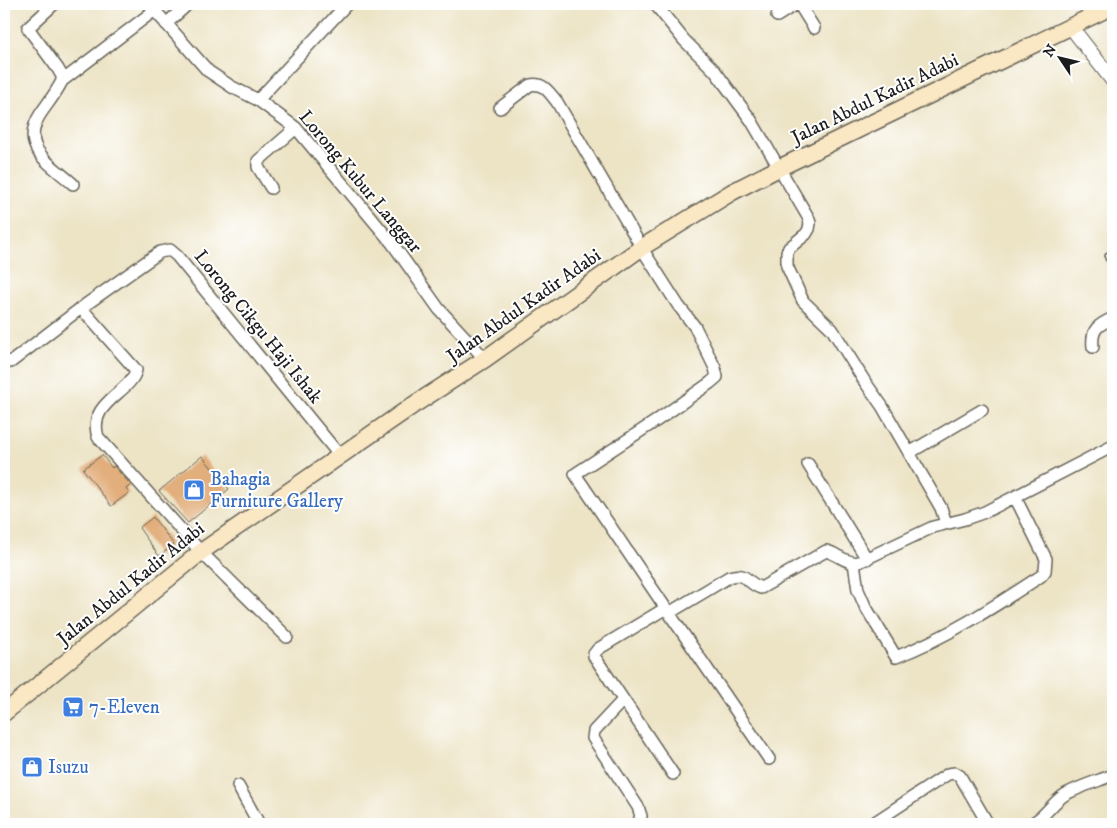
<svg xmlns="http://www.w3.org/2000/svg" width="1117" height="828" font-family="'IM FELL DW Pica',serif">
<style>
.building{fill:#e2ae7c}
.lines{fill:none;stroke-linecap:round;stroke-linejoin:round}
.minor-casing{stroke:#656258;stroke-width:14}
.tertiary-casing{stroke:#656258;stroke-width:16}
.secondary-casing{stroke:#656258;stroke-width:19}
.minor{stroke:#fff;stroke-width:11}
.tertiary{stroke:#fff;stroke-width:14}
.secondary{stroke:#fae7c3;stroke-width:16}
.labels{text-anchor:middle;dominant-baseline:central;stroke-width:4;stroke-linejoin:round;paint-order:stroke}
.street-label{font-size:19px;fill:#1c1c1c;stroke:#fff}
.shop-label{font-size:19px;fill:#366cbe;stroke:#fff;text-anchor:start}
</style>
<rect width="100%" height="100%" fill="#fff"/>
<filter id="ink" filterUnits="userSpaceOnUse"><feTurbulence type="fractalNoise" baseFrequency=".02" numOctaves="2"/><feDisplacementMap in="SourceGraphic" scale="10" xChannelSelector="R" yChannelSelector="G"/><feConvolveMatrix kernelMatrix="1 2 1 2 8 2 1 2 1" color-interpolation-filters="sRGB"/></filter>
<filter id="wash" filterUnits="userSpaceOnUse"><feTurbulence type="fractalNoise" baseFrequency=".0096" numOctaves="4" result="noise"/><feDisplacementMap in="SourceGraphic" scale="20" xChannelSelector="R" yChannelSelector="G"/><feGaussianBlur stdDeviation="1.12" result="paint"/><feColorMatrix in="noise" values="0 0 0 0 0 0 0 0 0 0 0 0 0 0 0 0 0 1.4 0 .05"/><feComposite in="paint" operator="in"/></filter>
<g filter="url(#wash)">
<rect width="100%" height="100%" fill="#ede4c6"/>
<g id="blocks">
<!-- building -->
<path class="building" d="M102,455L112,468L114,466L131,485L126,489L129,493L111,506L83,469Z
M202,456L229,489L188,523L159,491Z
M153,517L174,545L159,556L139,528Z"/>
</g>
</g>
<g filter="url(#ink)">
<use href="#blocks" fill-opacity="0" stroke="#656258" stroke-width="1"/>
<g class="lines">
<!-- minor casing -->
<g class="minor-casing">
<path id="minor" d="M54,4L28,28L58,69L62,76V81C56,93 48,103 41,113C18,148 50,163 73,184
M149,4L208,71L232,87L258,100L296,128L392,243L439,309L485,359
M655,4L684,40L715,71L751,120L808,217L810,223L809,229L806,234L789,248L787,252V266L803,301L832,329L865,382L882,406L941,508L946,523
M799,4L814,28
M777,16L796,4
M166,24L188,4
M62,81L155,10
M258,100L347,4
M500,108L530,85C543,82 549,92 557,102L646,255L678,305L695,327L715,368L717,377L710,383L656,421L575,474L669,613L729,577C747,571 746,583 761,588L826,551C837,553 847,565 859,562L933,527L965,519L985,512L1113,446
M271,188L258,167V161L296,128
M1111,257L1113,256
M1093,347C1091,329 1098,325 1113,318
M4,361L11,362L81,308
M909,453L982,410
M808,464L867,559
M854,563L858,590L865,606L896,657C948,637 995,606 1041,576L1045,571L1046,559L1015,497
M666,608L598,649L594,654V656L673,774
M669,613L769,759
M287,637L201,552L98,437C87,402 131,393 136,370L81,308L160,252L170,250L177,256L340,456
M623,700L594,731L593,738L638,807L641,816L638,824
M238,786L259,824
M872,824L948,774L955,773L960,776L988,824
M1031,824C1046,817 1052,802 1066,794C1081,786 1098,781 1113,775"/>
</g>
<!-- tertiary casing -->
<g class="tertiary-casing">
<path id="tertiary" d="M1071,27L1113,81"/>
</g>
<!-- secondary casing -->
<g class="secondary-casing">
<path id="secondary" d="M4,713L201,552L415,404L485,359L641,248L732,192L779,168L1113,6"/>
</g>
<!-- minor -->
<use href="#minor" class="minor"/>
<!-- tertiary -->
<use href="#tertiary" class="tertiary"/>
<!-- secondary -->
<use href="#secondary" class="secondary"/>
</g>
</g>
<!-- icons -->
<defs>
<g id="shop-square" transform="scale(1.125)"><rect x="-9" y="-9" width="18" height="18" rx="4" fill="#3f7fe0" stroke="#fff"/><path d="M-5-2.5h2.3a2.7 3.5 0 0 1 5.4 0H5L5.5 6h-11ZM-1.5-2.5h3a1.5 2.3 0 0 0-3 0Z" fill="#fff"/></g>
<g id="supermarket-square" transform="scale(1.125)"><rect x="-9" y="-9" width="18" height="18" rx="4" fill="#3f7fe0" stroke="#fff"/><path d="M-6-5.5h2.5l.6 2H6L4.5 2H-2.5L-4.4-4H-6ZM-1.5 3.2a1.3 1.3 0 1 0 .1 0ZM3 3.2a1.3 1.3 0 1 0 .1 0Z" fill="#fff"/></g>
</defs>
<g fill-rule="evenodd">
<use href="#shop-square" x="194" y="490"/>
<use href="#supermarket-square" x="73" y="707"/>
<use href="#shop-square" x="32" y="767"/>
</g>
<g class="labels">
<!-- street labels -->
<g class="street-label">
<text transform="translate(875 99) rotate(-26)">Jalan Abdul Kadir Adabi</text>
<text transform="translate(360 182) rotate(50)">Lorong Kubur Langgar</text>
<text transform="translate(524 306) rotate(-35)">Jalan Abdul Kadir Adabi</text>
<text transform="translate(258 327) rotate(51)">Lorong Cikgu Haji Ishak</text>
<text transform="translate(131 584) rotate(-39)">Jalan Abdul Kadir Adabi</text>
</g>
<!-- shop labels -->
<g class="shop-label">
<text x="210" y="479">Bahagia<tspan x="210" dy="22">Furniture Gallery</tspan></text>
<text x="89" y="707">7-Eleven</text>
<text x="48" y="767">Isuzu</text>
</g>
</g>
<!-- margin -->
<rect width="1117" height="828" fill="none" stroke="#fff" stroke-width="20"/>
<!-- north arrow -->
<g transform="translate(1060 58) rotate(305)" stroke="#ffffff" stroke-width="4" paint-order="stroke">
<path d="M0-4L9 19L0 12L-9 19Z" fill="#1c1c1c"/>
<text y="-8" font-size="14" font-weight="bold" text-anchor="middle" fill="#1c1c1c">N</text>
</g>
</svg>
